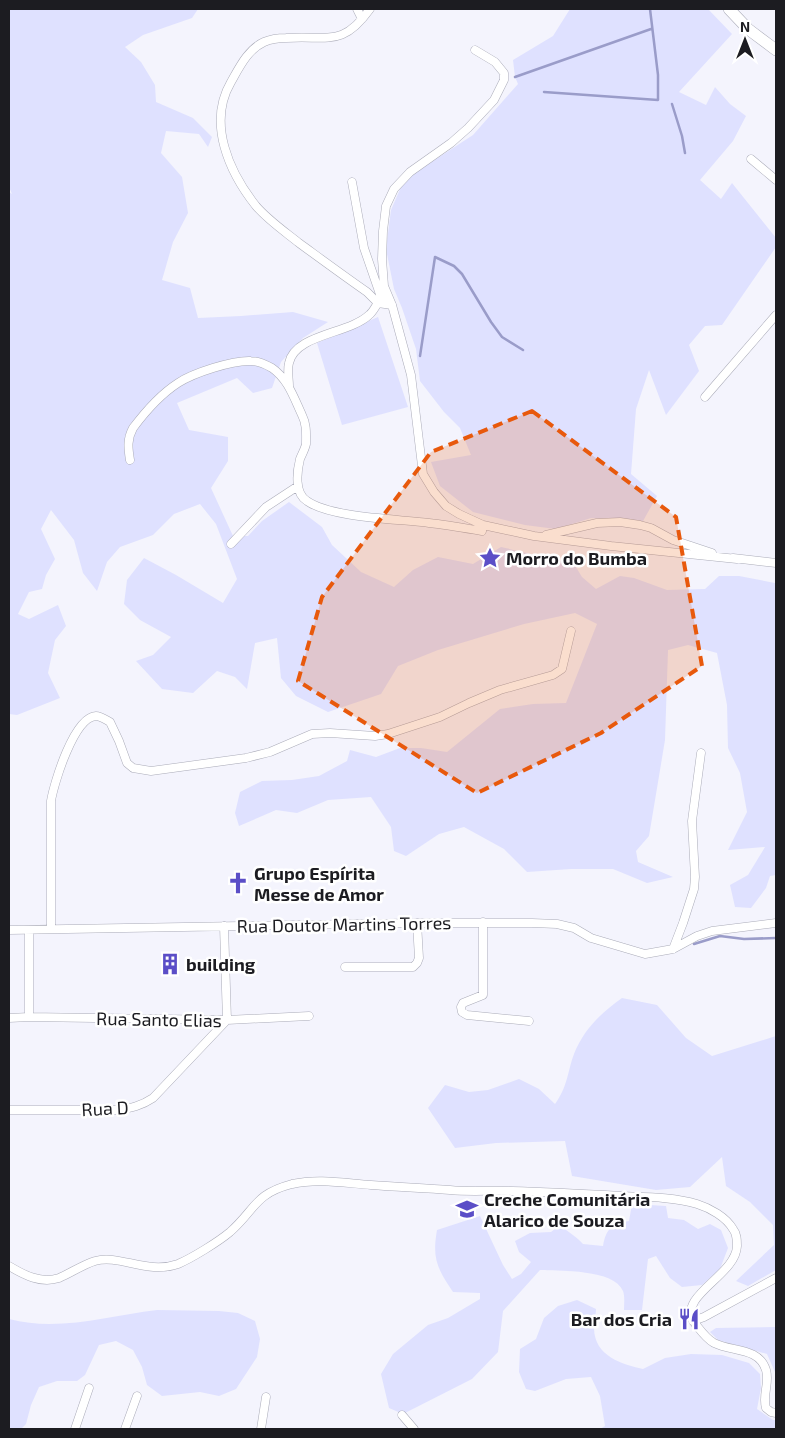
<svg xmlns="http://www.w3.org/2000/svg" width="785" height="1438" font-family="'Exo 2',sans-serif">
<style>
.green{fill:#dfe1ff}
.lines{fill:none;stroke-linecap:round;stroke-linejoin:round}
.stream{stroke:#9a9cc9;stroke-width:2.5}
.minor-casing{stroke:#abacb9;stroke-width:9}
.secondary-casing{stroke:#abacb9;stroke-width:12}
.minor{stroke:#fff;stroke-width:8}
.secondary{stroke:#fff;stroke-width:11}
.marked{fill:#e8590c;fill-opacity:0.2;stroke:#e8590c;stroke-width:4;stroke-dasharray:10 6;stroke-linejoin:round}
.labels{text-anchor:middle;dominant-baseline:central;stroke-width:5;stroke-linejoin:round;paint-order:stroke}
.poi-label{font-size:18px;font-weight:bold;fill:#1c1c21;stroke:#fff;text-anchor:start}
.street-label{font-size:18px;fill:#1c1c21;stroke:#fff}
</style>
<rect width="100%" height="100%" fill="#f4f4fd"/>
<!-- green -->
<path class="green" d="M9,9H198L192,18L143,35L125,47L141,62L155,85L156,102L193,118L212,137L208,147L199,134L166,131L161,153L182,177L188,213L173,242L162,280L190,288L198,318L241,316L293,312L328,322L303,338L281,362L272,388L253,393L237,378L177,403L189,430L228,437V461L211,488L233,536H248L262,521L289,502L322,527L332,545L361,572L394,587L413,570L438,557L473,564L501,547L574,564L582,577L596,589L620,576L634,578L667,590L705,589L719,576H739L775,583L776,875L770,876L766,888L751,908L735,907L730,885L748,875L765,847L728,850L747,812L740,773L728,748L727,705L717,653L688,645L668,650L665,740L649,836L636,851L638,862L673,877L647,883L613,869H571L527,872L504,849L464,827L439,834L406,856L394,851L391,827L371,797L328,800L297,813L276,810L239,826L235,813L240,792L262,781L292,780L319,776L347,761L350,750L376,757L400,748H421L447,752L500,709L533,704L566,703L597,624L575,613L524,624L438,650L398,666L381,694L328,712L296,696L281,678L277,638L255,643L247,689L235,677L217,671L193,693L162,689L136,661L153,655L171,637L140,620L124,604L127,580L144,558L176,575L223,603L237,579L216,524L200,504L174,514L153,535L120,547L107,562L97,591L83,573L74,540L51,510L41,529L55,559L46,575L42,589L29,592L18,614L29,619L58,605L66,626L55,640L48,673L60,698L17,715L9,714V192L12,194L9,187Z
M570,9H708L732,34L679,92L706,105L715,87L730,104L746,116L733,141L700,180L721,199L732,183L776,238V247L722,325L705,326L689,345L699,371L666,415L649,370L636,409L631,474L657,496L643,521L591,518L556,529L525,525L473,512L440,486L431,462L471,455L460,428L444,412L420,381L416,349L402,308L394,289L386,249L391,210L404,180L473,135L518,84L515,77L513,60L553,36Z
M378,317L408,407L342,425L317,343Z
M622,998L657,1005L686,1038L712,1056L776,1036V1270L748,1286L736,1281L774,1245L773,1225L750,1202L726,1186L722,1157L690,1187L656,1190L572,1176L565,1141L496,1143L455,1148L428,1108L445,1085L469,1092L488,1090L519,1079L539,1089L555,1104C568,1086 567,1073 574,1054C584,1029 601,1013 622,998Z
M632,1204L666,1206L668,1218L684,1220L698,1229L710,1224L721,1230L728,1248L720,1269L702,1285L682,1287L670,1278L656,1256L648,1259L642,1310H624C624,1305 625,1296 623,1291C614,1269 560,1271 540,1270L503,1311L498,1352L472,1379L403,1414L389,1408L381,1374L393,1354L428,1325L448,1318L480,1299V1293L453,1292C437,1268 432,1259 437,1230L480,1216L503,1265L512,1279L521,1274L531,1262L519,1252L515,1241L530,1233L551,1232L560,1225C568,1232 577,1237 583,1244L603,1246C606,1229 612,1223 629,1221Z
M577,1300L596,1309C596,1315 594,1323 594,1329C595,1356 621,1364 643,1369L665,1358L691,1354L722,1355L749,1363L760,1374L761,1388L757,1409L773,1420H776V1429H600L605,1426L600,1396L591,1377L566,1379L535,1391L526,1389L519,1372L520,1349L536,1339L544,1318L558,1306Z
M157,1310L219,1311L238,1313L255,1321L260,1339L257,1357L236,1389L219,1396L200,1392L162,1396L147,1385L142,1367L133,1350L116,1341L99,1345L85,1375L77,1381H57L39,1387L31,1405L26,1424L21,1429H9V1319C58,1332 108,1316 157,1310Z
M776,1327V1402L775,1401V1372L767,1354L718,1340L710,1332L716,1328Z"/>
<g class="lines">
<!-- stream -->
<path class="stream" d="M515,77L651,29
M544,92L658,100V75L650,9
M672,104L682,136L685,153
M420,356L435,257L454,266L462,274L491,322L502,337L523,350
M694,944L720,936L744,939L776,938"/>
<!-- minor casing -->
<g class="minor-casing">
<path id="minor" d="M357,9L362,19
M370,9C342,48 328,35 286,38C279,38 271,39 264,42C248,49 239,68 231,82C207,123 229,172 256,206C268,220 284,231 299,243C321,259 344,276 367,292L378,303L392,305
M475,50L495,62L504,73V80L494,100L468,128L451,143L410,172L394,189L386,206L383,231L382,259L384,286L392,305L411,375L423,474L434,492L446,506L459,514L483,525L534,536L611,546L737,559
M751,159L776,180
M352,182L364,248L383,303
M289,386C289,379 287,370 289,363C295,334 349,334 369,315C373,312 375,307 378,303
M705,397L776,315
M130,460C128,448 127,439 133,428C145,412 161,394 178,383C193,373 233,360 251,361C258,361 265,364 272,368C288,379 294,398 302,415C307,425 306,434 306,444C305,449 302,454 300,459C297,471 294,493 307,501C331,518 399,519 429,523C447,525 464,528 482,531L483,525
M546,535L597,523L620,522L640,525L651,528L673,540L712,553
M231,544L266,507L298,486
M733,558L776,563
M483,922V995L463,1003L461,1007L462,1012L467,1015L529,1021
M51,929V801C54,783 74,717 96,716C101,716 106,720 110,722L119,741L127,763L133,768L151,771L246,758L270,752L312,734L330,733L375,736L388,734L440,717L469,703L500,690L553,675L562,669L571,631
M9,930L417,923H532L557,924L574,928L591,938L645,954L673,949L697,936L712,931L776,923
M29,930V1017
M673,949L683,923L694,889L695,877L692,821L701,753
M345,967H413L417,963L419,958L417,923
M9,1018L29,1017L227,1020L309,1016
M9,1110H118C131,1108 141,1106 153,1098L227,1020L224,926
M9,1266C24,1275 41,1284 59,1278C71,1273 82,1265 95,1261C120,1254 147,1275 178,1264C192,1258 218,1242 230,1232C256,1209 254,1194 292,1184C318,1178 344,1183 371,1185C397,1187 424,1188 450,1190C471,1192 491,1190 512,1191C549,1192 586,1194 622,1196C646,1197 674,1197 697,1204C710,1208 726,1217 733,1229C737,1234 737,1240 737,1246C736,1275 679,1295 693,1321L704,1317L776,1278
M693,1321C699,1328 705,1338 714,1343C732,1352 759,1347 766,1370C770,1383 762,1395 766,1408L771,1412L776,1413
M402,1415L414,1429
M75,1429L89,1388
M125,1429L137,1396
M261,1429L266,1397"/>
</g>
<!-- secondary casing -->
<g class="secondary-casing">
<path id="secondary" d="M729,9L748,29L776,50"/>
</g>
<!-- minor -->
<use href="#minor" class="minor"/>
<!-- secondary -->
<use href="#secondary" class="secondary"/>
</g>
<!-- marked area -->
<path class="marked" d="M532,411L676,517L702,666L601,733L477,793L298,681L322,597L431,452Z"/>
<!-- icons -->
<defs>
<g id="sight-bare" transform="scale(1.725)"><path d="M0-6L1.8-2.2L6-1.7L2.9 1.2L3.7 5.4L0 3.3L-3.7 5.4L-2.9 1.2L-6-1.7L-1.8-2.2Z" fill="#5b4ec7" stroke="#fff" stroke-width="2.5" paint-order="stroke"/></g>
<g id="church-bare" transform="scale(1.725)"><path d="M-1.2-6h2.4v3.5h3.3v2.4h-3.3V6h-2.4V-.1h-3.3v-2.4h3.3Z" fill="#5b4ec7" stroke="#fff" stroke-width="2.5" paint-order="stroke"/></g>
<g id="building-bare" transform="scale(1.725)"><path d="M-4-6H4V6H1V3H-1V6H-4ZM-2.5-4.3h1.7v1.8h-1.7ZM.8-4.3h1.7v1.8H.8ZM-2.5-1h1.7V.8h-1.7ZM.8-1h1.7V.8H.8Z" fill="#5b4ec7" stroke="#fff" stroke-width="2.5" paint-order="stroke"/></g>
<g id="school-bare" transform="scale(1.725)"><path d="M0-5L7-2L0 1L-7-2ZM-4 1L0 2.5L4 1V4Q0 6-4 4Z" fill="#5b4ec7" stroke="#fff" stroke-width="2.5" paint-order="stroke"/></g>
<g id="restaurant-bare" transform="scale(1.725)"><path d="M-5-6h1v4h1v-4h1v4h1v-4h1v5L-1.5 .5V6h-2V.5L-5-1ZM5-6V6H3V1.5H1.5Q1.5-4 5-6Z" fill="#5b4ec7" stroke="#fff" stroke-width="2.5" paint-order="stroke"/></g>
</defs>
<g fill-rule="evenodd">
<use href="#sight-bare" x="490" y="558"/>
<use href="#church-bare" x="238" y="883"/>
<use href="#building-bare" x="170" y="964"/>
<use href="#school-bare" x="467" y="1209"/>
<use href="#restaurant-bare" x="689" y="1319"/>
</g>
<g class="labels">
<!-- poi labels -->
<g class="poi-label">
<text x="506" y="558">Morro do Bumba</text>
<text x="254" y="873">Grupo Espírita<tspan x="254" dy="21">Messe de Amor</tspan></text>
<text x="186" y="964">building</text>
<text x="484" y="1199">Creche Comunitária<tspan x="484" dy="21">Alarico de Souza</tspan></text>
<text x="672" y="1319" text-anchor="end">Bar dos Cria</text>
</g>
<!-- street labels -->
<g class="street-label">
<text transform="translate(344 924) rotate(-1)">Rua Doutor Martins Torres</text>
<text transform="translate(159 1019) rotate(1)">Rua Santo Elias</text>
<text transform="translate(105 1108) rotate(-3)">Rua D</text>
</g>
</g>
<!-- border -->
<rect width="785" height="1438" fill="none" stroke="#1c1c21" stroke-width="20"/>
<!-- north arrow -->
<g transform="translate(745 40)" stroke="#ffffff" stroke-width="4" paint-order="stroke">
<path d="M0-4L9 19L0 12L-9 19Z" fill="#1c1c21"/>
<text y="-8" font-size="14" font-weight="bold" text-anchor="middle" fill="#1c1c21">N</text>
</g>
</svg>
